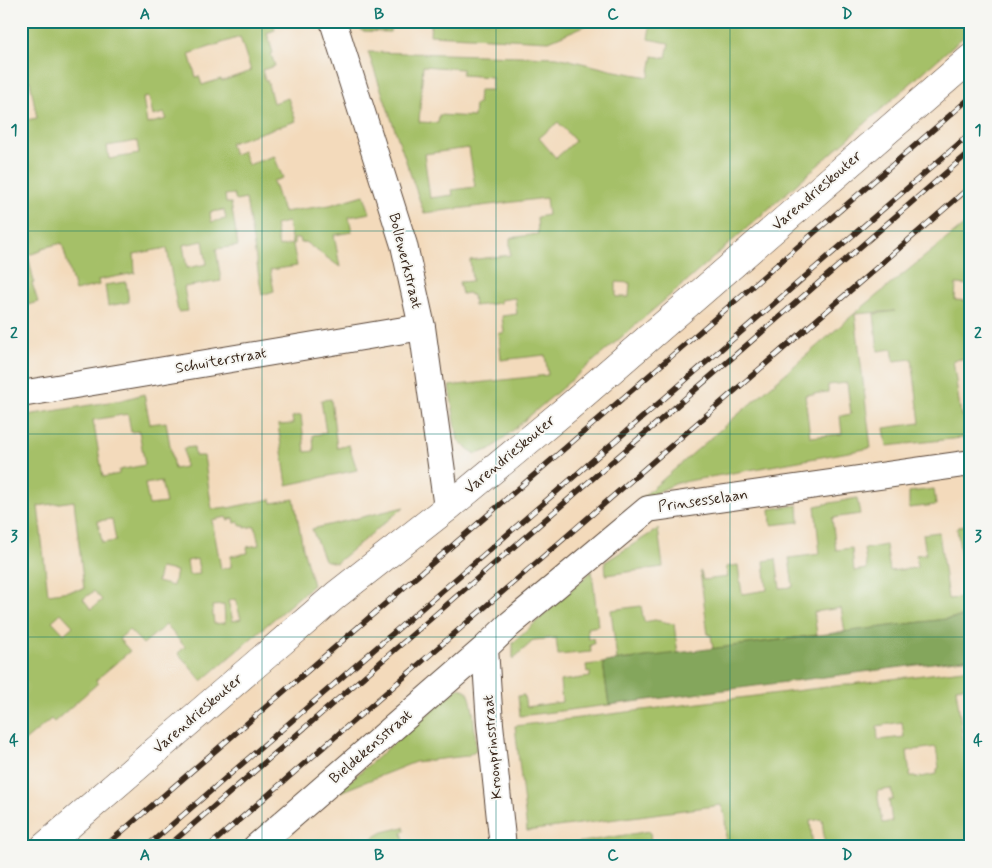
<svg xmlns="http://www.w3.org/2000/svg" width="992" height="868" font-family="Mynerve,sans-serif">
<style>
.green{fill:#a5c067;stroke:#707542;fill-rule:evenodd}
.forest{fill:#84a65c;stroke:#60683d}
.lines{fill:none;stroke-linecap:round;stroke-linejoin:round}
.street-casing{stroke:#574436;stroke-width:28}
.secondary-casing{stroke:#574436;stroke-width:29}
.street{stroke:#fff;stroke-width:26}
.secondary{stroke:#fff;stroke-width:28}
.rail-casing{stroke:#3b2a1e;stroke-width:5.5}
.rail{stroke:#f6f6f2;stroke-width:4;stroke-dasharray:11;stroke-linecap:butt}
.grid{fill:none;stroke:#0f766e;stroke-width:1;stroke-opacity:0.55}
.labels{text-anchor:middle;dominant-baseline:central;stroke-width:4;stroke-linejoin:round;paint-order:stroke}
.street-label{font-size:15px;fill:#3b2a1e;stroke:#f6f6f2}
.neatline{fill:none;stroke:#0f766e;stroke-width:2}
.grid-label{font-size:16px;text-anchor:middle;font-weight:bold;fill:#0f766e}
</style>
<rect width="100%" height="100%" fill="#f6f6f2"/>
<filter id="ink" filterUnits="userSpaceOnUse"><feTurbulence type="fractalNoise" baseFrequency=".02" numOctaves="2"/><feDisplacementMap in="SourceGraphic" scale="10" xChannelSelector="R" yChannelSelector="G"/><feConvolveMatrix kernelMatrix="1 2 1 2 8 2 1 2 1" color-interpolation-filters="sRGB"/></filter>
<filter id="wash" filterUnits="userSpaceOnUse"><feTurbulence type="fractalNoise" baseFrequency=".0096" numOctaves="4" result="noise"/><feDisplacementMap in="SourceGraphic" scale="20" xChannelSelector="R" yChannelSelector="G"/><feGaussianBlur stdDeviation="1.12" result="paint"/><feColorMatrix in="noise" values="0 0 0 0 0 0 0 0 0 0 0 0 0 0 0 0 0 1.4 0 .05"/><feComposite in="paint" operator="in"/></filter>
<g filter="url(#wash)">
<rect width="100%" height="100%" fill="#f3dabb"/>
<!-- green -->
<path class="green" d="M21,21H25L26,25L38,21H231L233,26L250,21H273L275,30L267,33L273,53L271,54L275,66L262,70L265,80H267L273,103L288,98L296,121L230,143L234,155L243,151L248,165L274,156L283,178L273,181L283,212L330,205L364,195L370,213L349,217L352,232L334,235L340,267L305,242L301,243L300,238L294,239V244L293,245L297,266L270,270L274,291L262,295L246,199L236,201L234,194L225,195L226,203H231L238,246L216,249L221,281L184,287L188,311L178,312L167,248L134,254L135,273L98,280L99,285L75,291L62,243L42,248L41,251L28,255L34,282L32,283L38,302L21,307V121L37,118L30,81L21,82ZM240,37L251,71L222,81L221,79L202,85L199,76L196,77L189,54ZM149,97L153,116L164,113L167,119L147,124L143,98ZM137,141L139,154L109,159L107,146ZM224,210L226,219L211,222L210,212ZM288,222L292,244L279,247L275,225ZM203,241L207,264L187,268L183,245Z
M359,21H391L390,32L362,31Z
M431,21H596L549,41L430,35Z
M651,21H971V30L688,280L491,449L476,454L468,449L458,440L449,386L548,375L545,355L501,360L499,333H504L502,316L517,314L515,298L500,300V303L474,306L473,295H470L469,293L462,294L459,282L472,281L470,260L510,255V238L538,234L537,217L548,215L546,198L424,213L368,52L557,57L615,71L649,77L653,56L666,58L669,43L648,39ZM423,66L462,69V75L492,77V90H479L478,104H475L474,117L439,115L438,123L419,122ZM558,122L575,141L556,158L539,138ZM469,148L475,187L452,190L453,195L430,198L424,154ZM616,282L630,283L629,297H616Z
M971,219V285L956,284L955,300L970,301L971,293V358L953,360L961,416L971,415V437L887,446L884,428L920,423L912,359L894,361L892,349L878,351L874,314L895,311L855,314L871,448L677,483L638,501L854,314ZM847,383L851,414L840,416L842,434L810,437L805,395L828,392V385Z
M126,282L129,302L108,306L105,285Z
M144,394L150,424L166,422L174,469L185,467L184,448L194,447L195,456H204L212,509L227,507L228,508L271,499L272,503L294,499L303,548L313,585L202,681L178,653L185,647L166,625L143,644L129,630L119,639L130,651L96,680L98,683L54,722L51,719L21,744V416L122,400ZM128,414L131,432L139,431L145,465L119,470V474L103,477L93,420ZM161,481L166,503L149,505L145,484ZM74,501L84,589L48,594L38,506ZM227,517V520L234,518L235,523L239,522L241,526H245V528L255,526L259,545L247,547L248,553L231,556V567L221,569L212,520ZM112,519L116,541L102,543L98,521ZM197,559L200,574L189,575L187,561ZM160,568L176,571L173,586L157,582ZM94,591L102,600L91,609L83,599ZM235,599L241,619L233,621L228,601ZM224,605L225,623L214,624L212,606ZM61,613L73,626L64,634L52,621Z
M331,399L337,448L349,445L357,470L287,485L278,425L293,424L292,417L301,415L305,452L314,451L313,435L326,433L321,400Z
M934,489L936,505L909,508V492Z
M857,498L860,514L832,518L836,550L852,548L854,571L867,569L864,549L886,545L890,571L917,568L916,555L926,554L923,534L939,532L948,599L971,597V656L969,616L845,632L841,608L814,612L817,635L713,649L711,635H708L700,571H701L703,580L728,577L726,567L738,565L742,594L767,590L764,561L776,559L780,588L793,587L789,558L820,554L815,506Z
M798,505L799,522L771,525L770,509Z
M404,507L336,563L324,560L312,529Z
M971,524V554L961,555L957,529L960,526Z
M658,529L663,567L606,575L605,562Z
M592,571L598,626L587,628L588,639L593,638L594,644L590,645L591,652L558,655L556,638L534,640L513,659V643Z
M641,606L644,622L655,620L674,624L678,654L617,660L611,610Z
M603,663L609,705L520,716L518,696L524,695L526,707L562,702L560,681L590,677V672H587L586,665Z
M971,669V686L956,688L965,755H971V832L967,833L968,847H825L822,819L810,821L813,847H692V845L726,840L725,816L721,805L527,831L515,726ZM902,722L904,737L878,740L877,726ZM936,747L939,768L937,769V774L916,778L915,776H910L907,751ZM891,789L893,800H889L892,822L882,823L877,791Z
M458,688C462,689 466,689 468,693C474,702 475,738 476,750L467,756L415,762L335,794Z
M404,827L405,831L402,832L405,847H353L362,844L383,832Z
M650,831L651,847H551Z"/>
<!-- forest -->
<path class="forest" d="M969,616L971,658L609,705L603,663L606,662Z"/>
</g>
<g filter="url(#ink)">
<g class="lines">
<!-- street casing -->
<g class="street-casing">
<path id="street" d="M333,21L404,245L422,327L447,508
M21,394L422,327
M485,648L490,724L503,847
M256,847L485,648L509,625L648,509L971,463"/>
</g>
<!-- secondary casing -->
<g class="secondary-casing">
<path id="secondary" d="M44,847L336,595L447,508L569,407L971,58"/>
</g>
<!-- street -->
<use href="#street" class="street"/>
<!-- secondary -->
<use href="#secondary" class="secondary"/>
<!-- rail casing -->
<g class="rail-casing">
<path id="rail" d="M104,847L971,97
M146,847L971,133
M167,847L971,151
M208,847L971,186"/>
</g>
<!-- rail -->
<use href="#rail" class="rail"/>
</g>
</g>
<!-- grid -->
<path class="grid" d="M262,21V847M496,21V847M730,21V847M21,231H971M21,434H971M21,637H971"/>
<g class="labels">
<!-- street labels -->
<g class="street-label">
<text transform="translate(817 191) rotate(-41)">Varendrieskouter</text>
<text transform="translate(405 261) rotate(76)">Bollewerkstraat</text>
<text transform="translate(221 361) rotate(-10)">Schuiterstraat</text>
<text transform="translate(510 455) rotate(-40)">Varendrieskouter</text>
<text transform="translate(703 501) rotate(-8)">Prinsesselaan</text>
<text transform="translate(198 714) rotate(-41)">Varendrieskouter</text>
<text transform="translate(371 747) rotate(-41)">Bieldekensstraat</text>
<text transform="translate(493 747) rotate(-95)">Kroonprinsstraat</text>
</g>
</g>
<!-- margin -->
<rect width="992" height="868" fill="none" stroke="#f6f6f2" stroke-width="55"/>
<rect x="28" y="28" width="936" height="812" class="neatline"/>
<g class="grid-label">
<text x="145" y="19">A</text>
<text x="379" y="19">B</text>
<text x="613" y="19">C</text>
<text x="847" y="19">D</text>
<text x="14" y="135">1</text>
<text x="978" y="135">1</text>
<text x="14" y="338">2</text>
<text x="978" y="338">2</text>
<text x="14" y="541">3</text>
<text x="978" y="541">3</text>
<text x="14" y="745">4</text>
<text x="978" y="745">4</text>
<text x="145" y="860">A</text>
<text x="379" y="860">B</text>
<text x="613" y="860">C</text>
<text x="847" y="860">D</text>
</g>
</svg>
